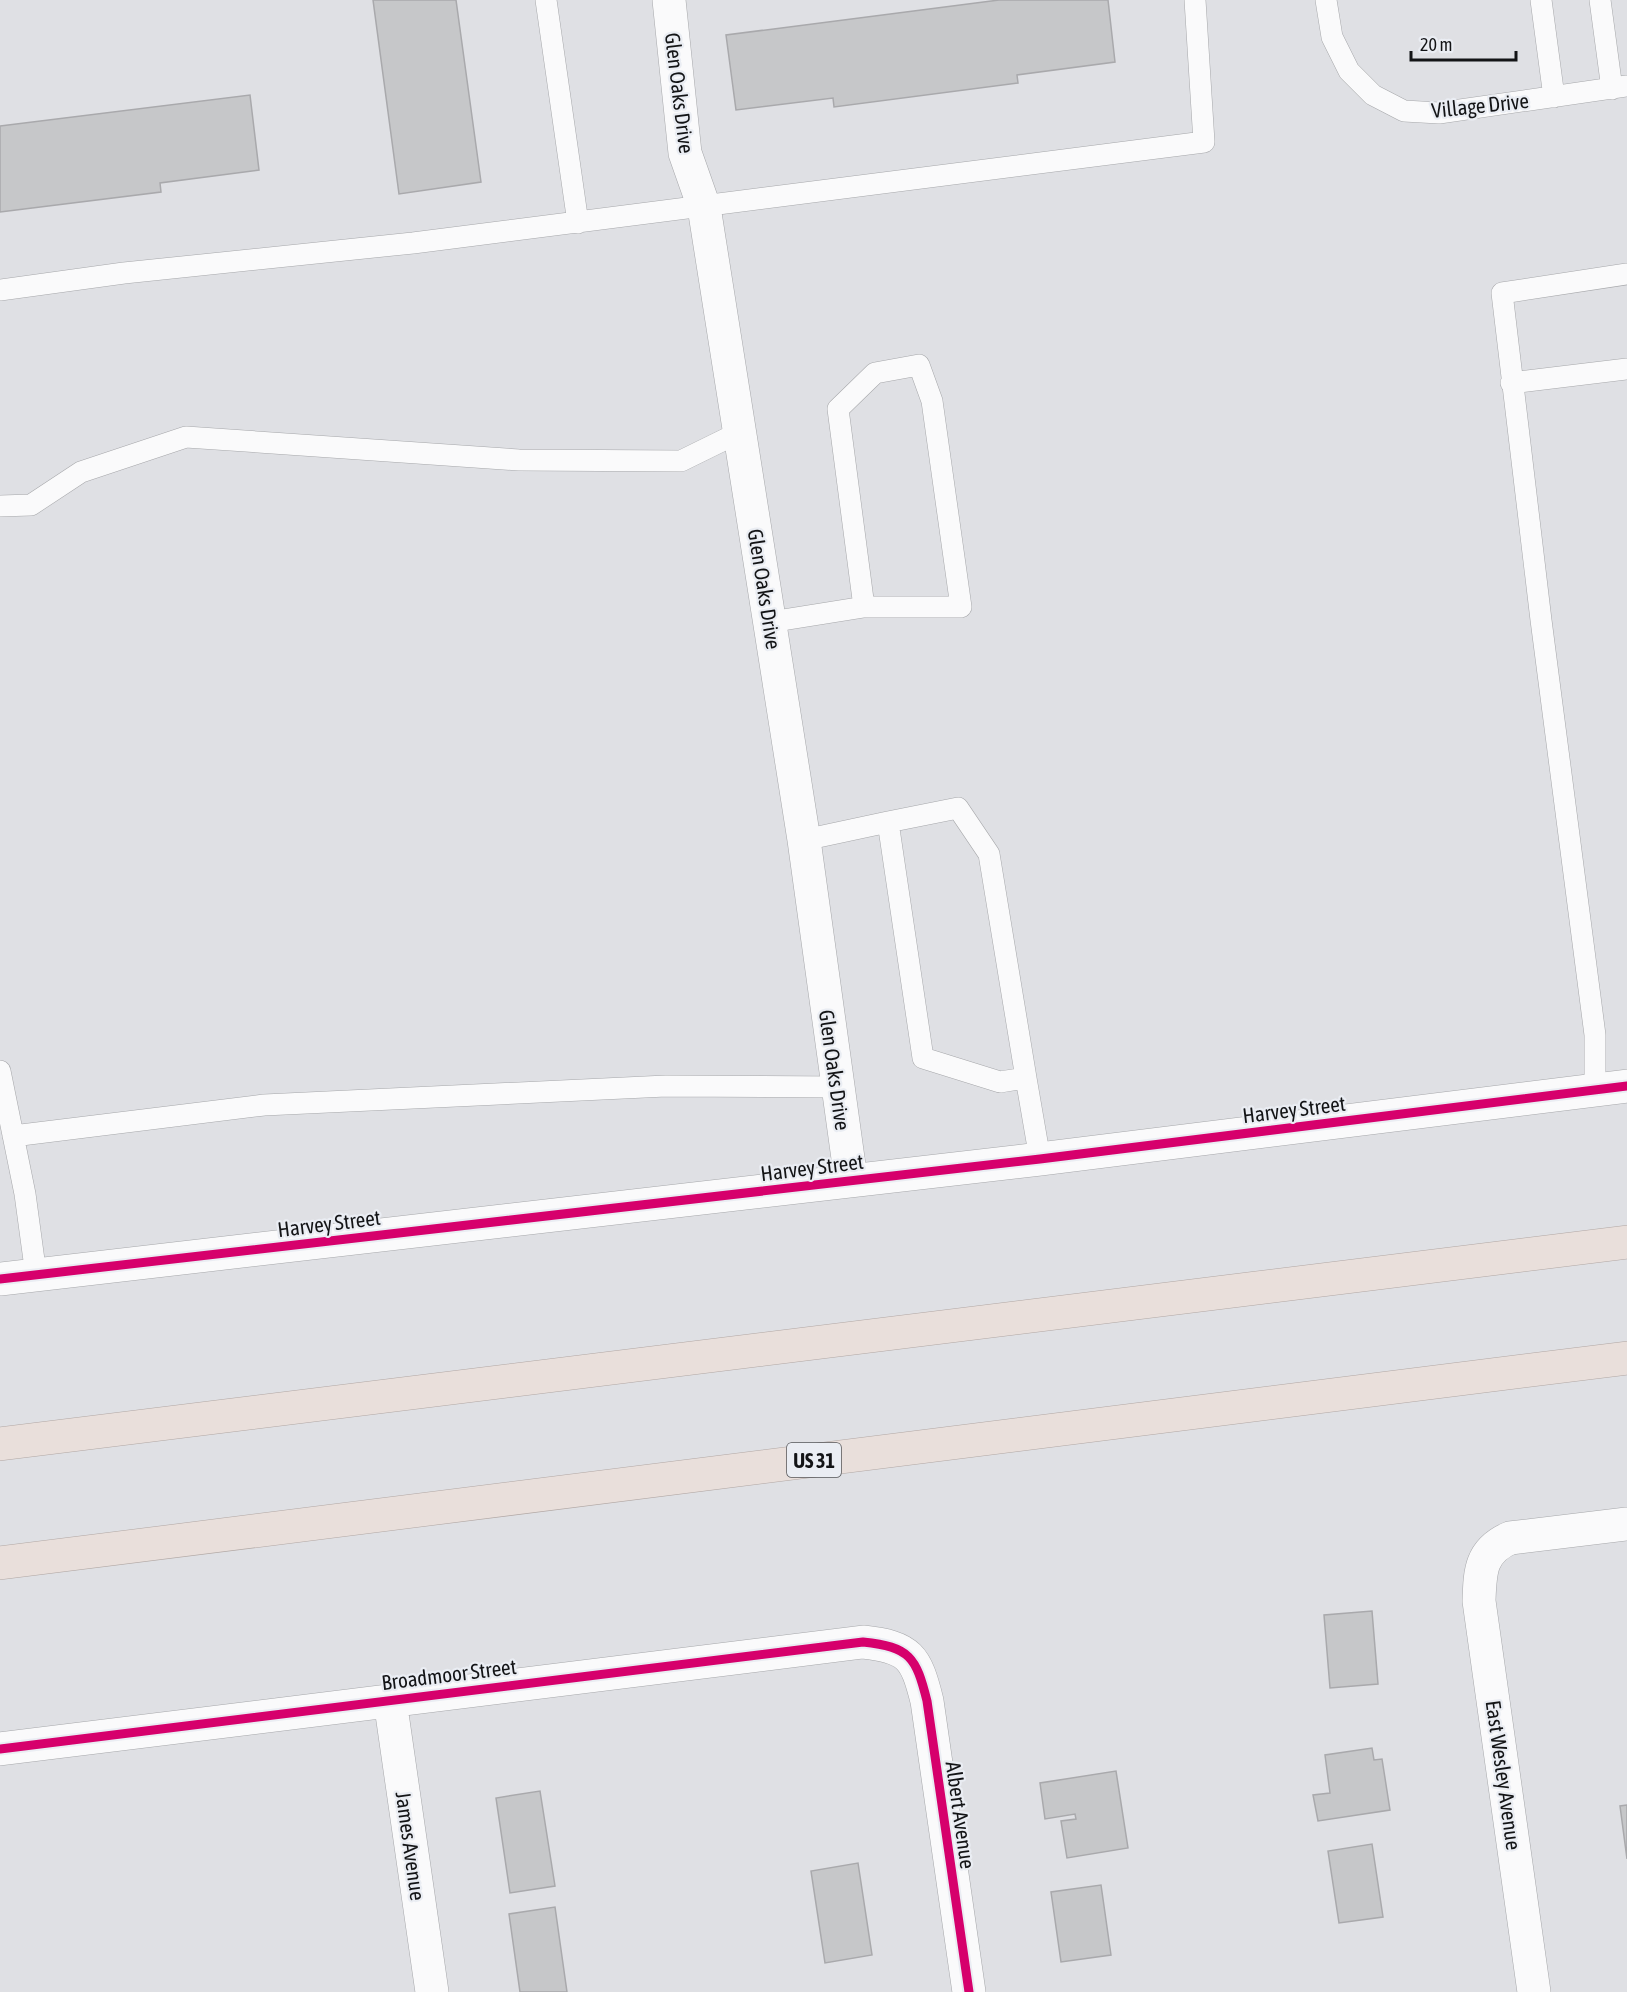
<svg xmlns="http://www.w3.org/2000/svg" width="1627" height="1992" font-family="'Asap Condensed',sans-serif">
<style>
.building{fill:#c6c7c9;stroke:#a9a9ac;stroke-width:1.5}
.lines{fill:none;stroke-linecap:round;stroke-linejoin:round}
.service-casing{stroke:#a6a7aa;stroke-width:22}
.minor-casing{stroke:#a6a7aa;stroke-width:34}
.tertiary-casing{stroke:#a6a7aa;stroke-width:34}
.motorway-casing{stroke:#b1a7a4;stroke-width:34}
.service{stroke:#fafafb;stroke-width:21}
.minor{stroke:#fafafb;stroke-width:33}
.tertiary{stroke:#fafafb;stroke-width:33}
.motorway{stroke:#e9dfdb;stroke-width:33}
.cycleway-casing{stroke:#eaedf3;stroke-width:13}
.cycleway{stroke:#d6006c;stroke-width:9}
.labels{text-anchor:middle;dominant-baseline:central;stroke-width:4.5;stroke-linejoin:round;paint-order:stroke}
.shield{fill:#eaedf3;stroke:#545558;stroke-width:1.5}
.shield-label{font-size:20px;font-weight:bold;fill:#131416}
.street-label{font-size:21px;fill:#131416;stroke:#eaedf3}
</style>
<rect width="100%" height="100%" fill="#dfe0e4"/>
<!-- building -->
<path class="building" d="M373,0H456L481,182L399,194Z
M999,0H1108L1115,62L1017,75L1018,83L834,107L833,98L736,110L726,35Z
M250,95L259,170L160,183L161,192L0,212V126Z
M1372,1611L1378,1684L1330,1688L1324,1615Z
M1372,1748L1374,1760L1382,1759L1390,1810L1318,1821L1313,1795L1330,1793L1325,1755Z
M1116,1771L1128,1848L1067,1858L1061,1821L1076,1819L1075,1814L1045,1819L1040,1783Z
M540,1791L555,1886L510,1893L496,1798Z
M1627,1805V1859L1620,1806Z
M1372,1844L1383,1917L1339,1923L1328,1851Z
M858,1863L872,1955L825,1963L811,1871Z
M1101,1885L1111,1955L1061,1962L1051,1892Z
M555,1907L567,1992H520L509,1914Z"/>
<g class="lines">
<!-- service casing -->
<g class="service-casing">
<path id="service" d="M546,0L578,223
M1326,0L1332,37L1349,71L1373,95L1404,111L1439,113L1627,86
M1541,0L1554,97
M1600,0L1612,89
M0,290L124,273L413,243L1204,142L1195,0
M1511,383L1627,369
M0,506L31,505L81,472L186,437L519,460L681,461L740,432
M770,622L864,607L838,409L875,373L919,365L932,401L961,607H864
M888,822L958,808L989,854L1026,1078
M804,840L888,822L923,1058L1000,1082L1026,1078L1040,1159
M0,1071L25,1194L36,1275
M1595,1090V1035L1541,620L1502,293L1627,274
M13,1136L264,1105L666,1086L837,1087"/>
</g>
<!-- minor casing -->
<g class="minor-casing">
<path id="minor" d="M669,0L685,153L704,207L804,840L851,1180
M390,1700L432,1992
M0,1749L863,1642C910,1647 916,1657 927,1701L969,1992
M1534,1992L1479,1601C1480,1572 1480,1551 1510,1538L1627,1524"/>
</g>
<!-- tertiary casing -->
<g class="tertiary-casing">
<path id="tertiary" d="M0,1279L1040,1159L1627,1086"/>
</g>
<!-- motorway casing -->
<g class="motorway-casing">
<path id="motorway" d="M0,1444L1627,1242
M0,1563L1627,1358"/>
</g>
<!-- service -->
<use href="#service" class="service"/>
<!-- minor -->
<use href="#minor" class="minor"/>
<!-- tertiary -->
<use href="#tertiary" class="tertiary"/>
<!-- motorway -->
<use href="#motorway" class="motorway"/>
<!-- cycleway casing -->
<g class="cycleway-casing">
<path id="cycleway" d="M0,1279L1040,1159L1627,1086
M0,1749L863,1642C910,1647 916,1657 927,1701L969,1992"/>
</g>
<!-- cycleway -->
<use href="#cycleway" class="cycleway"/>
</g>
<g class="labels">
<!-- shield labels -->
<rect class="shield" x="787" y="1443" width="54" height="34" rx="4.5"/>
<g class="shield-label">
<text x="814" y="1460">US 31</text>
</g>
<!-- street labels -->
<g class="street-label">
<text transform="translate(680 93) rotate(83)">Glen Oaks Drive</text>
<text transform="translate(1480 105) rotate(-6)">Village Drive</text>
<text transform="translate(765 589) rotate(81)">Glen Oaks Drive</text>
<text transform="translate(835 1070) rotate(82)">Glen Oaks Drive</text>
<text transform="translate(1294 1109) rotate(-7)">Harvey Street</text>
<text transform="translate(812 1167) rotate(-7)">Harvey Street</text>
<text transform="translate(329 1223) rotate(-7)">Harvey Street</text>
<text transform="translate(449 1674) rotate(-7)">Broadmoor Street</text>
<text transform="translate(1504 1775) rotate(82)">East Wesley Avenue</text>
<text transform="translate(961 1815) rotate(82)">Albert Avenue</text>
<text transform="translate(411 1846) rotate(82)">James Avenue</text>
</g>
</g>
<!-- scale -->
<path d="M1411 51v9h105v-9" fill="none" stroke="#131416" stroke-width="3"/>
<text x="1420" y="51" font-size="18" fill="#131416" stroke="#eaedf3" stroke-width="4.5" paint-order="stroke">20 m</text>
</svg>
